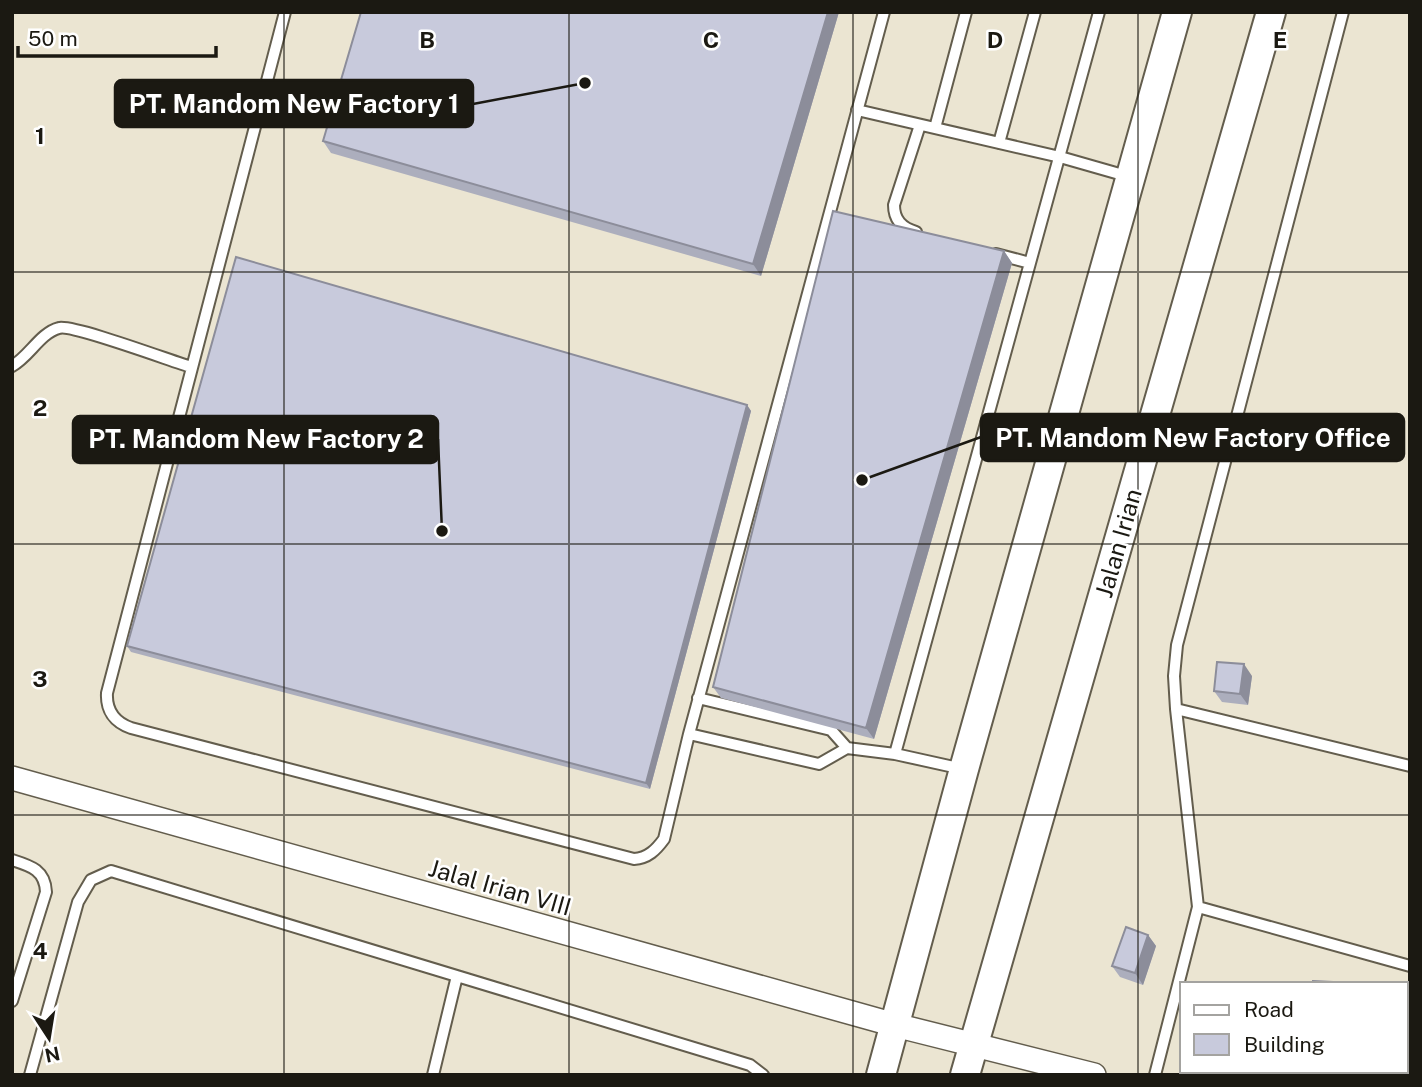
<svg xmlns="http://www.w3.org/2000/svg" width="1422" height="1087" font-family="'Public Sans',sans-serif">
<style>
.lines{fill:none;stroke-linecap:round;stroke-linejoin:round}
.service-casing{stroke:#635d4d;stroke-width:14}
.minor-casing{stroke:#635d4d;stroke-width:26}
.tertiary-casing{stroke:#635d4d;stroke-width:32}
.service{stroke:#fff;stroke-width:10}
.minor{stroke:#fff;stroke-width:23}
.tertiary{stroke:#fff;stroke-width:28}
.wall{fill:#acaebd}
.shaded-wall{fill:#8c8d9a}
.building{fill:#c8cadc;stroke:#8c8d9a;stroke-width:2}
.grid{fill:none;stroke:#1b1912;stroke-width:2;stroke-opacity:0.55}
.labels{text-anchor:middle;dominant-baseline:central;stroke-width:5;stroke-linejoin:round;paint-order:stroke}
.street-label{font-size:24px;fill:#1b1912;stroke:#fff}
.grid-label{font-size:23px;text-anchor:middle;font-weight:bold;fill:#1b1912;stroke:#fff;stroke-width:5;stroke-linejoin:round;paint-order:stroke}
.leader{fill:none;stroke:#1b1912;stroke-width:2.5}
.callout-dot{fill:#1b1912;stroke:#fff;stroke-width:2.5}
.callout{fill:#1b1912;stroke:#1b1912;stroke-width:2.5}
.callout-label{font-size:26px;text-anchor:middle;font-weight:bold;fill:#fff}
</style>
<rect width="100%" height="100%" fill="#ebe5d2"/>
<g class="lines">
<!-- service casing -->
<g class="service-casing">
<path id="service" d="M285,12L107,693C106,710 114,722 131,728L634,859C648,858 656,850 664,839L689,734L884,12
M1343,12L1177,645L1174,676L1176,709L1198,907L1410,966
M857,110L1060,157L1130,177
M935,128L966,12
M999,143L1035,12
M916,232C902,228 894,220 894,205L920,125
M996,254L1030,263
M12,366C29,357 40,333 59,328C72,324 171,361 191,367
M698,698L831,730L847,748
M1176,709L1410,766
M689,734L819,764L847,748L895,754L963,769
M895,754L1099,12
M12,860C31,866 45,870 46,892L12,1001
M30,1075L78,902L91,880L111,871L750,1065L763,1075
M433,1075L457,976
M1155,1075L1198,907"/>
</g>
<!-- minor casing -->
<g class="minor-casing">
<path id="minor" d="M12,778L895,1025L1094,1075"/>
</g>
<!-- tertiary casing -->
<g class="tertiary-casing">
<path id="tertiary" d="M881,1075L964,769L1177,12
M965,1075L1271,12"/>
</g>
<!-- service -->
<use href="#service" class="service"/>
<!-- minor -->
<use href="#minor" class="minor"/>
<!-- tertiary -->
<use href="#tertiary" class="tertiary"/>
</g>
<!-- wall -->
<path class="wall" d="M839,12L761,276L331,153L323,141Z
M1004,251L1012,263L874,739L721,698L713,687Z
M747,405L751,411L650,789L131,652L127,646Z
M1252,676L1248,705L1222,702L1214,691Z
M1148,935L1156,946L1143,985L1120,977L1112,966Z
M1406,985L1410,986V1053H1406Z
M1320,1071H1380V1075L1321,1073Z"/>
<!-- shaded-wall -->
<path class="shaded-wall" d="M828,12H839L761,276L753,264Z
M1004,251L1012,263L874,739L866,728Z
M747,405L751,411L650,789L646,783Z
M1244,664L1252,676L1248,705L1240,694Z
M1148,935L1156,946L1143,985L1135,973Z"/>
<!-- building -->
<path class="building" d="M361,12H828L753,264L323,141Z
M833,211L1004,251L866,728L713,687Z
M236,257L747,405L646,783L127,646Z
M1217,662L1244,664L1240,694L1214,691Z
M1126,927L1148,935L1135,973L1112,966Z
M1313,981L1374,984H1313Z
M1406,985L1410,986L1409,1037H1406Z"/>
<!-- grid -->
<path class="grid" d="M284,12V1075M569,12V1075M853,12V1075M1138,12V1075M12,272H1410M12,544H1410M12,815H1410"/>
<g class="labels">
<!-- street labels -->
<g class="street-label">
<text transform="translate(1118 543) rotate(-74)">Jalan Irian</text>
<text transform="translate(500 887) rotate(16)">Jalal Irian VIII</text>
</g>
</g>
<g class="grid-label">
<text x="427" y="48">B</text>
<text x="711" y="48">C</text>
<text x="995" y="48">D</text>
<text x="1280" y="48">E</text>
<text x="40" y="144">1</text>
<text x="40" y="416">2</text>
<text x="40" y="687">3</text>
<text x="40" y="959">4</text>
</g>
<!-- callouts -->
<path class="leader" d="M585 83L473 104M862 480L981 437M442 531L438 439"/>
<g class="callout-dot">
<circle cx="585" cy="83" r="7"/>
<circle cx="862" cy="480" r="7"/>
<circle cx="442" cy="531" r="7"/>
</g>
<g class="callout">
<rect x="115" y="80" width="358" height="47" rx="7"/>
<rect x="981" y="414" width="423" height="47" rx="7"/>
<rect x="73" y="416" width="365" height="47" rx="7"/>
</g>
<g class="callout-label">
<text x="294" y="113">PT. Mandom New Factory 1</text>
<text x="1193" y="447">PT. Mandom New Factory Office</text>
<text x="256" y="448">PT. Mandom New Factory 2</text>
</g>
<!-- border -->
<rect width="1422" height="1087" fill="none" stroke="#1b1912" stroke-width="28"/>
<!-- legend -->
<rect x="1180" y="982" width="228" height="91" fill="#ffffff" stroke="#a4a3a0" stroke-width="2"/>
<rect x="1194" y="1005" width="35" height="10" fill="#ffffff" stroke="#a4a3a0" stroke-width="2"/>
<text x="1244" y="1017" font-size="21" fill="#1b1912">Road</text>
<rect x="1194" y="1034" width="35" height="21" fill="#c8cadc" stroke="#a4a3a0" stroke-width="2"/>
<text x="1244" y="1052" font-size="21" fill="#1b1912">Building</text>
<!-- north arrow -->
<g transform="translate(49 1038) rotate(168)" stroke="#ffffff" stroke-width="5" paint-order="stroke">
<path d="M0-5L12 26L0 18L-12 26Z" fill="#1b1912"/>
<text y="-10" font-size="19" font-weight="bold" text-anchor="middle" fill="#1b1912">N</text>
</g>
<!-- scale -->
<path d="M18 46v10h198v-10" fill="none" stroke="#1b1912" stroke-width="3.5"/>
<text x="28" y="46" font-size="21" fill="#1b1912" stroke="#ffffff" stroke-width="5" paint-order="stroke">50 m</text>
</svg>
